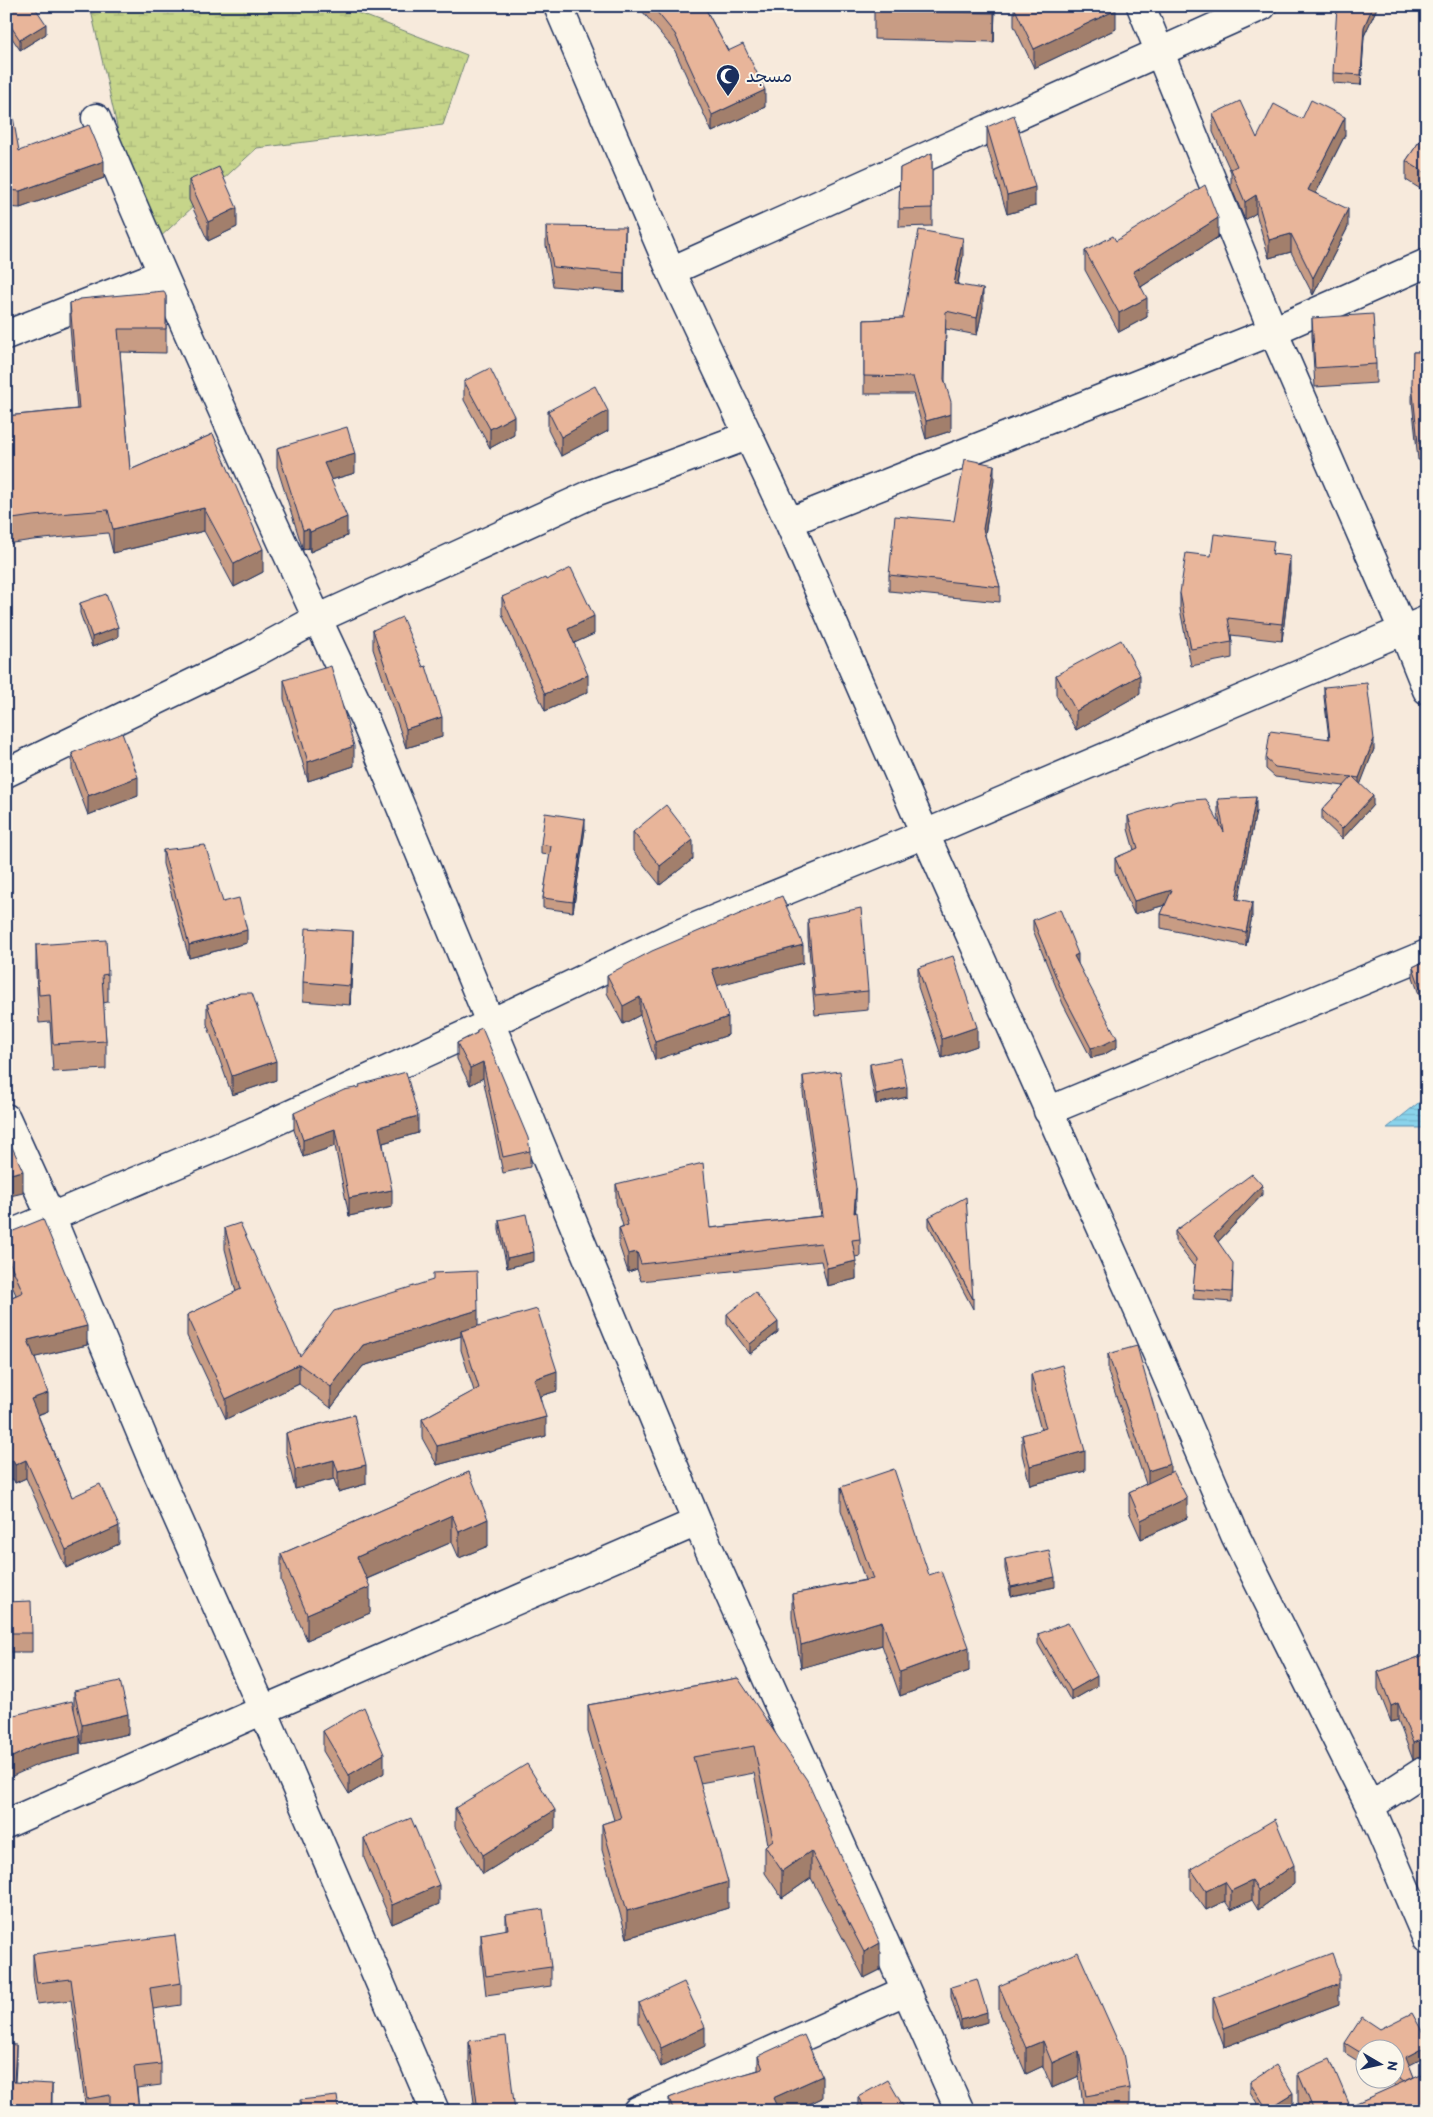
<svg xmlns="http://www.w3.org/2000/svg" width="1433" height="2117" font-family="Itim,'Playpen Sans Arabic',sans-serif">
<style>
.wetland{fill:url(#wetland-marsh);stroke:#708274}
.water{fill:url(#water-rules);stroke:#5e91b3}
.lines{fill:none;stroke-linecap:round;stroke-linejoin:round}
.minor-casing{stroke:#1b2f5e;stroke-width:31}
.minor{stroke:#fbf7ec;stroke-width:28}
.wall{fill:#c89c84;stroke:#1b2f5e}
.shaded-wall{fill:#a27f6c;stroke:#1b2f5e}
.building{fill:#e8b59a;stroke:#1b2f5e}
.labels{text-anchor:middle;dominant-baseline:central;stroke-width:4;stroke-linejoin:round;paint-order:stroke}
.poi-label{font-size:18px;fill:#1b2f5e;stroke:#fbf7ec;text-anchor:start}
</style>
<defs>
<pattern id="wetland-marsh" width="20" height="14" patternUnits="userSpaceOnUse" patternTransform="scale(1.25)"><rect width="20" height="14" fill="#c6d58a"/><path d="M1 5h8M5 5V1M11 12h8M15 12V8" fill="none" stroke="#aab77a"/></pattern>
<pattern id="water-rules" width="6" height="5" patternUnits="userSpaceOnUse" patternTransform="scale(1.25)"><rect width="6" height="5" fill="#8ad3eb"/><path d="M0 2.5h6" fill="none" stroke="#76b5cc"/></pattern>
</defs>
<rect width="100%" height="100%" fill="#f7eadc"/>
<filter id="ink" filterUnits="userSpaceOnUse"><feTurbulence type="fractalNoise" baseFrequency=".02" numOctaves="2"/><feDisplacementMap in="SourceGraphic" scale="10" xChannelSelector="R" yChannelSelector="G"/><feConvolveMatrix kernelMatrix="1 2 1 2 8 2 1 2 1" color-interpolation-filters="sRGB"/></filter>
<g filter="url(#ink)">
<!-- wetland -->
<path class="wetland" d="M90,6H340L467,55L443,125L257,148L145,251Z"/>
<!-- water -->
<path class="water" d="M1427,1096V1128H1387Z"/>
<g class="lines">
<!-- minor casing -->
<g class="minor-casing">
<path id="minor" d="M558,6L671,271L789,522L925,834L1144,1323L1235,1535L1370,1806L1427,1939
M1141,6L1273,331L1403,630L1427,690
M96,118C181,320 270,520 364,718L697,1522L960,2111
M671,271L1262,6
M6,335L161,274
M789,522L1273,331L1427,263
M6,773L249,656L317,619L594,493L747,436
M1048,1111L1427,954
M6,1118L51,1217L156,1469L263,1710L435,2111
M6,1236L250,1133L491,1023L676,935L925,834L1427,620
M1370,1806L1427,1769
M6,1824L263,1710L697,1522
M637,2111L905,1991"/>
</g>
<!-- minor -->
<use href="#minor" class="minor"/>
</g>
<!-- wall -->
<path class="wall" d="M6,6L46,34L20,50L6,29Z
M638,6H704L728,51L765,107L712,132L675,51Z
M874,6H995L994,42L874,39Z
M1376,6V10L1364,36L1361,85L1333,83V73Z
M1014,7L1116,29L1034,68L1014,26Z
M6,107L19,151L104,178L20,208L6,207Z
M1213,114L1257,138L1302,119L1345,135L1316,193L1348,227L1313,295L1291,252L1269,258L1256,213L1245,220L1231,187V172L1213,132Z
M987,127L1035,206L1007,214L987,146Z
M1427,130V193L1406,180V161Z
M932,153V226L899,227L900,168Z
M189,180L237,227L208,241L189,200Z
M546,226L625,246L624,292L553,286L546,245Z
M1218,237L1141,287L1147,317L1119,332L1085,270V251L1116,241Z
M963,256L958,284L983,307L977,335L946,329L945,380L951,431L926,439L913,394H864V320L903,318Z
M166,296V353L120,352L130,470L213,434L263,572L234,587L204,531L113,553L108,533L33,540L6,544V416L77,409L70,327V303Z
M1312,318L1376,364V383L1315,387L1312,337Z
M1413,352H1427V460H1418L1412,401Z
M464,381L514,435L490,448L464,400Z
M548,411L608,431L561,456L548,430Z
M277,448L355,473L331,480L347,536L310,552L309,548L303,550L277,467Z
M994,480L985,535L1000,587V602L889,591V575L954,521Z
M1274,554L1290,573L1282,641L1231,635L1232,642V658L1191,666L1180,609V593L1211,556Z
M546,580L594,634L574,643L588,692L545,711L502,614V597Z
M80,603L118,637L92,647L80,613Z
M373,630L442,737L406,748L373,649Z
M6,644L9,668V687L6,688Z
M1056,675L1140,694L1076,730L1056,695Z
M284,680L354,766L308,781L284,699Z
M1324,687L1374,749L1360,784L1373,805L1342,839L1322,820V810L1344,786L1275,777L1266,769V759L1329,738L1324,697Z
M72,753L138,796L88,815L72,772Z
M1218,799L1256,811L1238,900L1252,916L1246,946L1161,928V914L1165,905L1134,914L1115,872V858L1134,850L1128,829V816L1220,825L1218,813Z
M585,829L573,912L543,908V898L550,855L541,854V844Z
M633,832L693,859L660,885L633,851Z
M163,850L223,902L247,943L189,958L163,864Z
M808,919L868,991V1010L815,1015L808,938Z
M1033,920L1078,964L1117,1047L1103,1055L1091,1058L1063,1004L1033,930Z
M36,945L108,974V1002L103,1003L106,1041V1069L53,1072L50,1022L39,1023L36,973Z
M353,951L350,1005L303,1001V982Z
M1427,960V998L1421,1000L1413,977V967Z
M803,963L717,985L728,1035L655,1060L640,1015L623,1024L607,993V975Z
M918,968L977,1046L942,1058L918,987Z
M207,1004L276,1080L232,1095L207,1024Z
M477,1030L530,1151V1167L503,1173L483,1078L470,1085L457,1059V1043L477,1033Z
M870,1064L907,1097L876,1104L870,1074Z
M803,1076L856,1206L855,1213L860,1239V1256L855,1257L856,1279L827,1286L821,1261L641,1281L637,1269L628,1272L619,1245V1228L623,1226L616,1202V1184L710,1228L821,1216L803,1093Z
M294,1113L418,1133L383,1143L392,1207L349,1216L335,1146L303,1157L294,1130Z
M1262,1195L1218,1242L1233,1273L1232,1302L1193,1299L1195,1268L1175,1241V1231Z
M929,1217L973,1299V1309L929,1226Z
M499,1220L534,1261L507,1268L499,1230Z
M225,1228L300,1356L478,1326L557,1391L540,1396L546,1436L437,1465L422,1438V1419L474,1391L461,1350V1336L363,1366L331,1408L299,1384L226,1419L187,1336V1315L236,1292L225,1249Z
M6,1234L87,1345L35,1357L48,1411L38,1415L72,1497L119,1544L66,1568L26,1478L15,1483L13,1479L6,1483V1300L16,1295L6,1272Z
M727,1314L778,1332L750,1354L727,1324Z
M1108,1354L1170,1472L1187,1518L1141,1539L1129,1512V1492L1146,1484L1108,1372Z
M1031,1374L1085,1471L1030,1485L1022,1454V1435L1041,1430L1031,1393Z
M354,1415L366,1484L338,1492L334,1479L295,1489L286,1452V1433Z
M469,1472L488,1546L459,1558L452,1542L367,1579L370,1613L307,1640L281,1581V1554Z
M841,1487L929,1575L969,1671L900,1696L882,1645L801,1668L792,1618V1594L865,1580L841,1510Z
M1005,1559L1055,1587L1011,1596L1005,1569Z
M1426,1593H1427V1625L1426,1610Z
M6,1602L32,1633V1652H6Z
M1038,1634L1097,1686L1071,1701L1038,1644Z
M1427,1654V1753L1413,1760L1398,1720L1391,1722L1378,1689V1672Z
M738,1678L880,1970L864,1978L811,1878L782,1898L765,1873V1846L768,1844L754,1773L700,1783L728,1908L627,1938L602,1850V1824L614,1820L588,1732V1705Z
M74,1691L128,1734L82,1744L80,1738V1754L39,1764L74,1710Z
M323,1731L384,1773L349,1794L323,1751Z
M1427,1771V1798L1424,1789V1773Z
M455,1808L555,1829L483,1874L455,1827Z
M364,1838L439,1904L392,1924L364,1858Z
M1191,1869L1294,1884L1258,1910L1252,1900L1231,1910L1225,1901L1206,1910L1191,1889Z
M506,1915L551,1967V1986L486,1995L481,1953V1934L506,1930Z
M33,1954L181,1983V2005L153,2009L161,2064V2085L137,2088L139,2111H86L71,2000L37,2004L33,1976Z
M999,1986L1129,2088V2111H1084L1079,2076L1052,2088L1043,2066L1026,2074L999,2011Z
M951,1987L987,2022L961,2030L951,1997Z
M1213,1998L1339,2004L1224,2047L1213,2017Z
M639,2003L705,2046L661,2067L639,2023Z
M1380,2029L1427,2056L1409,2065L1427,2111H1302L1298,2102V2073L1350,2106L1396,2086L1386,2080H1396V2050H1366V2066L1345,2053V2043Z
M469,2041L515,2111H475L469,2060Z
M758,2056L822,2098L794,2111H669V2098L758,2070Z
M1250,2082L1293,2103L1280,2111H1262L1250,2092Z
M858,2097L906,2111H858Z"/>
<!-- shaded-wall -->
<path class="shaded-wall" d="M994,6H995L994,42Z
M1373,6H1376V10L1364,36L1361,85L1364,27Z
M1116,10V29L1034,68V49Z
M46,24V34L20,50V40Z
M765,90V107L712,132V115Z
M1345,117V135L1308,208V190Z
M104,161V178L20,208V191Z
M1035,187V206L1007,214V195Z
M1256,195V213L1245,220V202Z
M237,208V227L208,241V222Z
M1348,209V227L1313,295V278Z
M1218,218V237L1133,292V272Z
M625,227V246L624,292V273Z
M1291,234V252L1269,258V240Z
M963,238V256L954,301V284Z
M983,289V307L977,335V318Z
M1147,298V317L1119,332V313Z
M608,411V431L561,456V437Z
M951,414V431L926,439V421Z
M514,416V435L490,448V429Z
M355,454V473L324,482V463Z
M994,465V480L983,545V529Z
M204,508V531L113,553V529Z
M347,517V536L310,552V532Z
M309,529V548L303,550V530Z
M263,549V572L234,587V564Z
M1290,556V573L1282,641V624Z
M594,616V634L568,646V629Z
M118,627V637L92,647V637Z
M588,675V692L545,711V694Z
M1140,675V694L1076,730V711Z
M442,717V737L406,748V729Z
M1374,739V749L1359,788V778Z
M354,746V766L308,781V762Z
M138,777V796L88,815V796Z
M1373,796V805L1342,839V829Z
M1256,797V811L1236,913V899Z
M585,819V829L573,912V902Z
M693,840V859L660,885V866Z
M1172,890V903L1134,914V901Z
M1252,902V916L1246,946V932Z
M247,930V943L189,958V945Z
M353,931V951L350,1005V986Z
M803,945V963L712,987V969Z
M1078,954V964L1074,956Z
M1427,988V998L1421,1000V990Z
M640,997V1015L623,1024V1006Z
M728,1017V1035L655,1060V1042Z
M977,1027V1046L942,1058V1039Z
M1117,1038V1047L1103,1055L1091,1058V1048Z
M276,1061V1080L232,1095V1076Z
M483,1062V1078L470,1085V1068Z
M907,1087V1097L876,1104V1094Z
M418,1116V1133L379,1144V1127Z
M335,1129V1146L303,1157V1140Z
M23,1171V1193L6,1197V1175Z
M1262,1185V1195L1214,1246V1236Z
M856,1188V1206L854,1230V1213Z
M392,1190V1207L349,1216V1198Z
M534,1252V1261L507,1268V1258Z
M637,1252V1269L628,1272V1254Z
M856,1261V1279L827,1286V1268Z
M478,1310V1330L461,1331V1336L363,1366L331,1408V1387L363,1345Z
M778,1322V1332L750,1354V1344Z
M87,1326V1345L28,1359V1340Z
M299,1364V1384L226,1419V1399Z
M557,1371V1391L534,1398V1379Z
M48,1393V1411L31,1417V1399Z
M546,1417V1436L437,1465V1446Z
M1085,1451V1471L1030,1485V1466Z
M13,1460V1479L6,1483V1464Z
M26,1460V1478L15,1483V1465Z
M334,1460V1479L295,1489V1470Z
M1170,1464V1482L1148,1489V1471Z
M366,1465V1484L338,1492V1472Z
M1187,1498V1518L1141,1539V1520Z
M452,1515V1542L357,1583V1557Z
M488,1519V1546L459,1558V1532Z
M119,1526V1544L66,1568V1550Z
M1055,1577V1587L1011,1596V1587Z
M370,1587V1613L307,1640V1614Z
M882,1621V1645L801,1668V1645Z
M969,1647V1671L900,1696V1672Z
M1097,1676V1686L1071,1701V1691Z
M1398,1703V1720L1391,1722V1706Z
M128,1714V1734L82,1744V1725Z
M80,1735V1754L39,1764L6,1779V1760L39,1744Z
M1427,1737V1753L1413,1760V1743Z
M384,1754V1773L349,1794V1775Z
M555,1810V1829L483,1874V1855Z
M811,1851V1878L782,1898V1871Z
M1294,1865V1884L1258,1910V1890Z
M1252,1881V1900L1231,1910V1891Z
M728,1882V1908L627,1938V1911Z
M1225,1882V1901L1206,1910V1891Z
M439,1885V1904L392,1924V1905Z
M880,1943V1970L864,1978V1952Z
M1339,1984V2004L1224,2047V2028Z
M987,2012V2022L961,2030V2020Z
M705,2027V2046L661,2067V2048Z
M1043,2041V2066L1026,2074V2048Z
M16,2045V2064L14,2101V2082Z
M1427,2046V2056L1406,2067V2057Z
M1079,2051V2076L1052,2088V2063Z
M822,2076V2098L794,2111H773V2098Z
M52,2084V2111H51Z
M1293,2093V2103L1280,2111H1267V2109Z"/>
<!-- building -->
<path class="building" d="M6,6H34L46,24L20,40L6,19Z
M652,6H704L728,51L743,44L765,90L712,115L675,34Z
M874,6H994V13L874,11Z
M1016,6H1114L1116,10L1034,49L1014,7Z
M1337,6H1373L1364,27L1361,75L1333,73Z
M1311,100L1345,117L1308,190L1348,209L1313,278L1291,234L1269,240L1256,195L1245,202L1231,169L1237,166L1213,114L1240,101L1257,138L1274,104L1302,119Z
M11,106L19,151L89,125L104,161L20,191L6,190V107Z
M1014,115L1035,187L1007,195L987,127Z
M1427,130V174L1406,161Z
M932,153V208L899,209L900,168Z
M219,167L237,208L208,222L189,180Z
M1205,185L1218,218L1133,272L1147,298L1119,313L1085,251L1113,236L1116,241Z
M546,226L625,227L624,273L553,267Z
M919,230L963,238L954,284L983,289L977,318L946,311L944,379L951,402V414L926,421L913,377L864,376V320L903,318Z
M164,291L166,296V329H118L130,470L213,434L263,549L234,564L204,508L113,529L108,510L33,516L6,520V416L79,409L70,303L80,299Z
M1373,314L1376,364L1315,368L1312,318Z
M1413,352H1427V442L1418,443L1412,383Z
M490,368L514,416L490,429L464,381Z
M595,386L608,411L561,437L548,411Z
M347,427L355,454L324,463L347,517L310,532L309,529L303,530L277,448Z
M965,459L994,465L983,529L1000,587L889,575L895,516L954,521Z
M1214,534L1274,541L1272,554L1290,556L1282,624L1228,618L1232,642L1191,649L1180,593L1186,553L1211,556Z
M571,568L594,616L568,629L588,675L545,694L502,597L545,578L546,580Z
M106,594L118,627L92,637L80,603Z
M402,617L423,667L426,666L442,717L406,729L373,630Z
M1121,640L1140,675L1076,711L1056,675Z
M6,644L9,668H6Z
M331,666L354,746L308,762L284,680Z
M1367,683L1374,739L1359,778L1353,777L1373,796L1342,829L1322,810L1352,777L1275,767L1266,759L1270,731L1330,739L1324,687Z
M122,733L138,777L88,796L72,753Z
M1256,797L1236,899L1252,902L1246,932L1161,914L1172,890L1134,901L1115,858L1138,848L1128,816L1177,801L1206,799L1224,832L1218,799Z
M666,805L693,840L660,866L633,832Z
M545,813L585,819L573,902L543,898L551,846L541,844Z
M205,845L223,902L239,898L247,930L189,945L163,850Z
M782,896L803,945L712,969L728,1017L655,1042L640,997L623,1006L607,975L652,951Z
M861,908L868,991L815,996L808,919Z
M1060,909L1078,954L1074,956L1117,1038L1103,1045L1091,1048L1063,994L1033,920Z
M306,928L353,931L350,986L303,982Z
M106,940L108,974L102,975L106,1041L53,1044L50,994L39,995L36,945Z
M953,956L977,1027L942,1039L918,968Z
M1427,960V988L1421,990L1413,967Z
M240,993H252L276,1061L232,1076L207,1004Z
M482,1028L528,1138L530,1151L503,1157L483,1062L470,1068L457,1043L477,1033V1030Z
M901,1058L907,1087L876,1094L870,1064Z
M840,1071L856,1188L854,1213L857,1212L860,1239L852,1240L856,1261L827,1268L821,1243L641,1264L637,1252L628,1254L619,1228L628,1225L616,1184L703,1163L710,1228L823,1216L803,1076Z
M406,1072L418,1116L379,1127L392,1190L349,1198L335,1129L303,1140L294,1113L344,1090L360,1087L359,1085Z
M6,1136H7L23,1171L6,1175Z
M1252,1174L1262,1185L1214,1236L1233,1263L1232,1292L1193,1289L1196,1259L1175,1231Z
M966,1197L973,1299L929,1217Z
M526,1214L534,1252L507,1258L499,1220Z
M43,1219L87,1326L28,1340L48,1393L31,1399L72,1497L100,1484L119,1526L66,1550L26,1460L15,1465L13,1460L6,1464V1300L23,1292L6,1254V1234Z
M240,1223L300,1356L334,1311L433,1280V1273L477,1271L478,1310L363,1345L331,1387L299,1364L226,1399L187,1315L241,1289L225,1228Z
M755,1292L778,1322L750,1344L727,1314Z
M537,1309L557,1371L534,1379L546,1417L437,1446L422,1419L479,1388L461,1331Z
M1137,1346L1170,1464L1148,1471L1108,1354Z
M1062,1365L1085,1451L1030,1466L1022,1435L1046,1428L1031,1374Z
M354,1415L366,1465L338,1472L334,1460L295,1470L286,1433Z
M894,1469L929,1575L941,1571L969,1647L900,1672L882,1621L801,1645L792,1594L873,1579L841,1487Z
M1173,1471L1187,1498L1141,1520L1129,1492Z
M469,1472L488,1519L459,1532L452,1515L357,1557L370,1587L307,1614L281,1554Z
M1049,1550L1055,1577L1011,1587L1005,1559Z
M1426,1593H1427V1608Z
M31,1601L32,1633H6V1602Z
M1068,1623L1097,1676L1071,1691L1038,1634Z
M1427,1654V1737L1413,1743L1398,1703L1391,1706L1378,1672Z
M738,1678L807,1780L880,1943L864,1952L811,1851L782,1871L765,1846L773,1840L754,1746L693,1757L728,1882L627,1911L602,1824L621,1818L588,1705Z
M120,1681L128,1714L82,1725L74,1691Z
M72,1701L80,1735L39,1744L6,1760V1717Z
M364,1707L384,1754L349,1775L323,1731Z
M527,1764L555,1810L483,1855L455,1808Z
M1427,1771V1782L1424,1773Z
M411,1818L439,1885L392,1905L364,1838Z
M1275,1819L1294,1865L1258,1890L1252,1881L1231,1891L1225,1882L1206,1891L1191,1869Z
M543,1909L551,1967L486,1976L481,1934L508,1929L506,1915Z
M175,1935L181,1983L150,1988L161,2064L134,2067L139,2111H110V2095L87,2099L71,1979L37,1983L33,1954Z
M1078,1952L1123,2053L1129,2088L1086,2096L1079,2051L1052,2063L1043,2041L1026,2048L999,1986Z
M1332,1953L1339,1973V1984L1224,2028L1213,1998Z
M977,1979L987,2012L961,2020L951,1987Z
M684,1982L705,2027L661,2048L639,2003Z
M1412,2013L1427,2040V2046L1406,2057L1414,2077L1404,2082L1396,2076V2050H1366V2056L1345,2043L1362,2017L1380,2029Z
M804,2035L822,2076L773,2098L779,2111H674L669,2098L694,2088L763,2069L758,2056Z
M506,2036L515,2111H478L469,2041Z
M6,2044L16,2045L14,2082L52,2084L51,2111H6Z
M1330,2059L1350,2106L1421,2074L1427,2087V2111H1314L1298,2073Z
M1276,2065L1293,2093L1267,2109L1250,2082Z
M888,2080L906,2111H866L858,2097Z
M337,2096L339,2111H301L300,2100Z
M1179,2106L1182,2111H1172Z
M221,2108V2111H209Z"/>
</g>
<!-- icons -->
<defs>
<g id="mosque-pin" transform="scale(1.25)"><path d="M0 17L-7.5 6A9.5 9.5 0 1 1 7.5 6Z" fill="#1b2f5e" stroke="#fbf7ec"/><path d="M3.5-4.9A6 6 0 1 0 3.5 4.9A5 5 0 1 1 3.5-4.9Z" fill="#fff"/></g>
</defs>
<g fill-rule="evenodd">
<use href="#mosque-pin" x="728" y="76"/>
</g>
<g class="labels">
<!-- poi labels -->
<g class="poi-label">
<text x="746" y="76">مسجد</text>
</g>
</g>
<!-- margin -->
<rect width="1433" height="2117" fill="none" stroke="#fbf7ec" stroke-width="25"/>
<rect x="12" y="12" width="1408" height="2092" fill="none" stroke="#1b2f5e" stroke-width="2" filter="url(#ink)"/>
<!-- north arrow -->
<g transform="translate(1380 2064) rotate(99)"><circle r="24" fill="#fbf7ec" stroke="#a1a7b3"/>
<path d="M0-4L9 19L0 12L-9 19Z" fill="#1b2f5e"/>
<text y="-8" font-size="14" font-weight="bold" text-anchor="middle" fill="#1b2f5e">N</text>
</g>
</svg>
